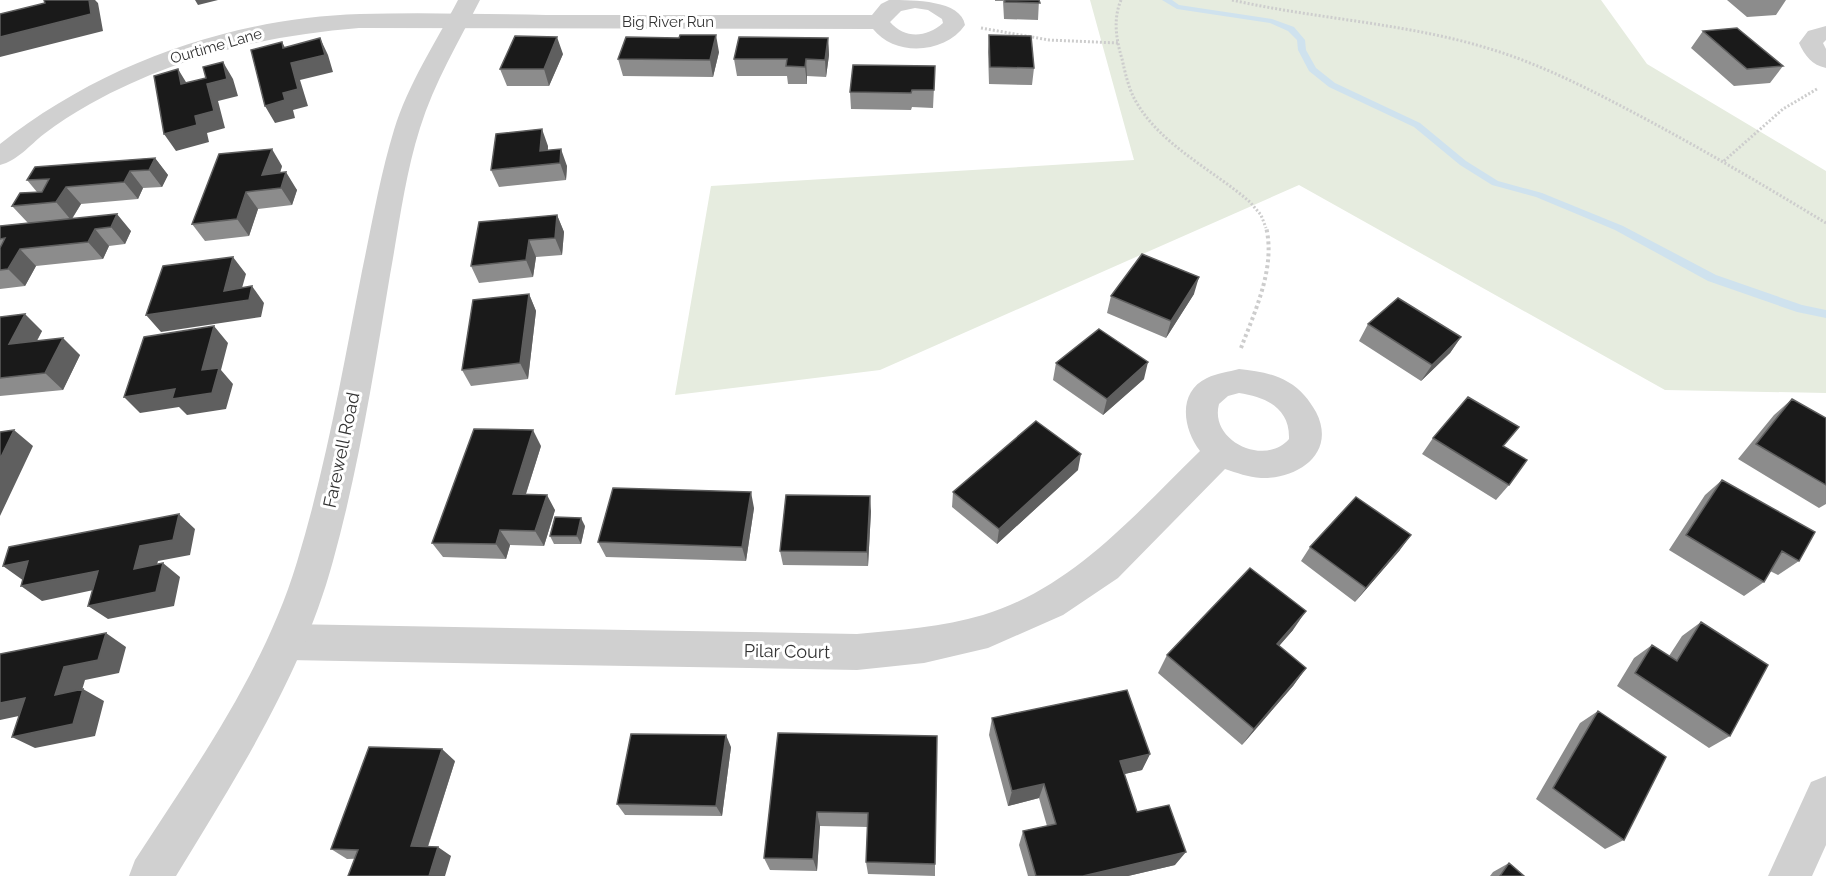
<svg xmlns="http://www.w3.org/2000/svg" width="1826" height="876" font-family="Raleway,sans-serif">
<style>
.green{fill:#e6ecdf}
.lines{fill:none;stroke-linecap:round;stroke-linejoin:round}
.stream{fill:#cfe2ee;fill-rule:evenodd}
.path-far1{stroke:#cdcdcd;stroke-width:3;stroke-dasharray:2 2;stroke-linecap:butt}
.path{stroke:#cdcdcd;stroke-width:4;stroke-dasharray:3 3;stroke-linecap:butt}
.minor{fill:#d0d0d0;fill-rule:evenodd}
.tertiary{fill:#d0d0d0;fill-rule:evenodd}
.wall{fill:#8c8c8c}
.shaded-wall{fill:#5f5f5f}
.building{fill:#1a1a1a;stroke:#5f5f5f;stroke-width:1.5}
.labels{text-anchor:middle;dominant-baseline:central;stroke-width:6;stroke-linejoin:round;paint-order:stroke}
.far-street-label{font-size:15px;fill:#333;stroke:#fff}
.street-label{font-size:18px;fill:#333;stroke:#fff}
</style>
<rect width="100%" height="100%" fill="#fff"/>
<!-- green -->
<path class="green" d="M1090,0H1601L1647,64L1826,171V393L1665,390L1299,185L880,370L675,395L711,186L1134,160Z"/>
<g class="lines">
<!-- stream -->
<path class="stream" d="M1162,0H1172L1179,5L1272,19L1294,27L1305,40L1306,50L1316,68L1335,83L1420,123L1466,161L1498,181L1542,193L1623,226L1716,275L1802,305L1826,310V318L1797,312L1708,281L1615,230L1536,197L1492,185L1460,165L1414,127L1329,87L1309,71L1298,50L1297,40L1288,31L1270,23L1177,9Z"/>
<!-- path-far1 -->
<path class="path-far1" d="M1121,0C1113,19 1116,39 1122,59C1125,72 1128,86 1134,98C1158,144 1212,169 1250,202L1261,215L1266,228
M1232,0C1316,19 1405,23 1487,48C1541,64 1591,90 1640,116C1704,150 1765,186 1826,223
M981,28L1049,40L1118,43
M1724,161L1783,109L1817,89"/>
<!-- path -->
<path class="path" d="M1241,348C1255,311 1276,267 1266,227"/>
<!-- minor -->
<path class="minor" d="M889,0C914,0 961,0 965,25C945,54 895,57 873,29L359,28C263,36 174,57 90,104C74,113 58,123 44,134C30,145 17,161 0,165V144C101,64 231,18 360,14C422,12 484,14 546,15C654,15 763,15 872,15L881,4ZM915,8L928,10L942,19L943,23C926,38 905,39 890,22L901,11Z
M1826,26V40L1823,43L1826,49V68C1812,65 1805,56 1799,43L1808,31Z
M1239,369C1256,371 1273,373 1288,382C1301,389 1309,400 1316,412C1337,453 1298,479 1261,478C1248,477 1237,473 1225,469L1118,578L1063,615L988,648L924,663L857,670L287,660L274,654L268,642L274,630L287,624L857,634C899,630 943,627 983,615C1073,588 1136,513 1200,451C1183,429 1177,392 1207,378C1217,373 1229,372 1239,369ZM1239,393C1266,397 1290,408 1289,439C1265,467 1209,441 1219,404L1228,396Z
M1826,776V845L1812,876H1768L1811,782Z"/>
<!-- tertiary -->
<path class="tertiary" d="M458,0H480C459,41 434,83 420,128C405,175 399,226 390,275C374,371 359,467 333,561C302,675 237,776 176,876H129L135,860C196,766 264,671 297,562C326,467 343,368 362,271C372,224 380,176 394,130C408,84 436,42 458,0Z"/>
</g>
<!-- wall -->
<path class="wall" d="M995,0H1039L1038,20L1004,19L1003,1H995Z
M1727,0H1786L1776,15L1747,17Z
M1703,31L1783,66L1770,83L1734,86L1691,48Z
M989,35L1034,68L1032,85L989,84L988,52Z
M828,38L829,55L826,77L807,76V84H788L787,76H737L734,59Z
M719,52L713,77L623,76L618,59Z
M563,54L549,86H507L500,69Z
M935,66L933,108L912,107L911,110L851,109L850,92Z
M548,146V151L567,166L566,180L499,187L491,170Z
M155,158L168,175L162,187L143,188L138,199L81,204L72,219L131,231L125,244L109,246L103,259L36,266L25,286L0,289V226L28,223L12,206L37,192L27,180Z
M282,166L280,173L297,190L292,205L258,209L249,236L205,241L192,224Z
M557,215L564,232L562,255L536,257L533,277L479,283L471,266Z
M529,294L536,311L528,379L471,386L462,370Z
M1194,294L1166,338L1107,313L1111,296Z
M0,317L42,331L37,341L80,355L63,390L0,396Z
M1368,324L1461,337L1450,353L1421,381L1359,341Z
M1056,363L1144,379L1103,415L1053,380Z
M1792,399L1826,418V504L1819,508L1738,459L1774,415Z
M1433,438L1504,446L1509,485L1496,500L1422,454Z
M541,446L526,494L555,510L544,546L510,545L506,559L443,557L432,543Z
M1078,470L997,544L952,507L953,492Z
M1722,480L1799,561L1778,575L1770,571L1764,582L1744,596L1669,550L1705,495Z
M754,508L746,561L606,557L598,542Z
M871,511L868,566L783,565L780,551Z
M585,526L581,544H554L550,536Z
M1310,547L1400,550L1355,602L1301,561Z
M1701,622L1730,736L1709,748L1617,686L1634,658L1652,645L1669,656L1682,636Z
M1293,630L1279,646L1306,668L1293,686L1242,745L1158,673L1167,655Z
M1598,711L1624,840L1605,849L1536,799L1580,723Z
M992,718L1150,754L1142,770L1124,774L1137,812L1175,865L1128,876H1028L1019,845L1023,831L1047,826L1039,798L1008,806L989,735Z
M778,733L935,864V876L868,874L866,862L868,827L820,826L817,871L770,870L764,858Z
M731,747L722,816L625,815L617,804Z
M455,761L428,847L451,856L347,859L331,849Z
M1509,863L1524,876H1490L1493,872Z"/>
<!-- shaded-wall -->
<path class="shaded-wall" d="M89,0H95L98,3L103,31L0,57V37Z
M195,0H218L198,5Z
M716,35L719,52L713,77L710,60Z
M557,37L563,54L549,86L544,69Z
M320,38L328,55L333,72L300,80L308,106L293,110L295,118L275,123L265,106L283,93V48L282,42L291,59Z
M828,38L829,55L826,77L825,60Z
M806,59L807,76V84L805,67Z
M223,62L233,79L238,96L218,101L225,128L207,133L209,142L176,151L164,134L195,116L207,84Z
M178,69L189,87L181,84Z
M542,129L548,146L547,164L540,151Z
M272,149L282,166L275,189L262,175Z
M561,149L567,166L566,180L560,163Z
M155,158L168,175L162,187L149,170Z
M130,171L143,188L138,199L124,182Z
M286,172L297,190L292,205L281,188Z
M66,187L81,204L71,220L56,202Z
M246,192L258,209L249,236L237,219Z
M117,214L131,231L125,244L111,227Z
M557,215L564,232L562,255L555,238Z
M95,229L109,246L103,259L88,242Z
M529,240L536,257L533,277L526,260Z
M20,249L36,266L25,286L8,269Z
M233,257L246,274L238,302L252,286L264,303L261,317L161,332L146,315L224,291Z
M1199,277L1194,294L1166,338L1171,321Z
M529,294L536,311L528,379L520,363Z
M25,314L42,331L26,360L9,344Z
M214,326L228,343L221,370L233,384L226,409L187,415L179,407L140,413L124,397L202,370Z
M1461,337L1450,353L1421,381L1432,365Z
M63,338L80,355L63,390L45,373Z
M1148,362L1144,379L1103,415L1107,399Z
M14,430L33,446L0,516V459Z
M533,430L541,446L521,509L513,494Z
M1081,454L1078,470L997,544L999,529Z
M751,492L754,508L746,561L742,547Z
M547,495L555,510L544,546L535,531Z
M870,496L871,511L868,566L867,552Z
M179,514L195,529L190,555L158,561L152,583L134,569L140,546Z
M581,518L585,526L581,544L577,536Z
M500,530L510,545L506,559L496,544Z
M1411,535L1400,550L1355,602L1366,588Z
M28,561L24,581L3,566Z
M163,563L180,577L174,606L108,619L88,606Z
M98,571L117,585L42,601L21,586Z
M1306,611L1293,630L1264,663L1277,644Z
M106,633L126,647L119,673L85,680L77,707L55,695L64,667Z
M1306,668L1293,686L1242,745L1254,729Z
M83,689L104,701L95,736L35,748L12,737Z
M25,698L47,710L0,720V703Z
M726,735L731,747L722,816L716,806Z
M442,749L455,761L425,855L411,846Z
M1150,754L1142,770L1112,777L1120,761Z
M1044,784L1039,798L1008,806L1012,791Z
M817,812L820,826L817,871L813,859Z
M438,847L451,856L445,876H429Z
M1186,852L1175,865L1128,876H1083Z"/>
<!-- building -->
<path class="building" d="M44,0H89L91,14L0,37V14L45,3Z
M1005,0H1039L1040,3L1005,2Z
M1737,28L1783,66L1747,69L1703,31Z
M680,35H716L710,60L618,59L626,37L679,38Z
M989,35L1031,36L1034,68L990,67Z
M515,36L557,37L544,69H500Z
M739,37L828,38L825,60L806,59L805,67L786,66L787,59H734Z
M320,38L325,55L291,63L298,89L283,93L285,100L265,106L251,50L282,42L283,48Z
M223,62L227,79L207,84L214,111L195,116L197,125L164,134L154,76L178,69L181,84L206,78L203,67Z
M853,65L935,66L934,90H912L911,93L850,92Z
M542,129L540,151L561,149L560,163L491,170L496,134Z
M272,149L262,175L286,172L281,188L246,192L237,219L192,224L219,154Z
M155,158L149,170L130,171L124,182L66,187L56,202L12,206L20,193L42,192L49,179L27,180L35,167Z
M117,214L111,227L95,229L88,242L20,249L8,269L0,270V248L5,238L0,239V226Z
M557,215L555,238L529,240L526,260L471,266L479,222Z
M1142,254L1199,277L1171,321L1111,296Z
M233,257L224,291L252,286L249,300L146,315L163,266Z
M529,294L520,363L462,370L473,300Z
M1398,298L1461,337L1432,365L1368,324Z
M25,314L9,344L63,338L45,373L0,378V317Z
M214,326L202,370L219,368L212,393L172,399L175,389L124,397L144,337Z
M1099,329L1148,362L1107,399L1056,363Z
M1468,397L1519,427L1503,446L1527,460L1509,485L1433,438Z
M1792,399L1826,418V485L1756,444Z
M1036,421L1081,454L999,529L953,492Z
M474,429L533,430L513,494L547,495L535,531L500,530L496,544L432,543Z
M14,430L0,459V432Z
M1722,480L1815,532L1799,561L1782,551L1764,582L1686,535Z
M613,488L751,492L742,547L598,542Z
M786,495L870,496L867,552L780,551Z
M1356,497L1411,535L1366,588L1310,547Z
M179,514L173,540L140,546L134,569L163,563L156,592L88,606L98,571L21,586L28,561L3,566L9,547Z
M555,517L581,518L577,536H550Z
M1250,568L1306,611L1277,644L1306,668L1254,729L1167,655Z
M1701,622L1768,665L1730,736L1635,673L1652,645L1677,661Z
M106,633L98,660L64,667L55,695L83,689L73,724L12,737L25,698L0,703V654Z
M1127,690L1150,754L1120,761L1137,812L1169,805L1186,852L1083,876H1036L1023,831L1056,824L1044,784L1012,791L992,718Z
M1598,711L1666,757L1624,840L1553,788Z
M778,733L937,736L935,864L866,862L868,813L817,812L813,859L764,858Z
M631,734L726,735L716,806L617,804Z
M369,747L442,749L411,846L438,847L429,876H348L358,850L331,849Z
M1509,863L1524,876H1500Z"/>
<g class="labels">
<!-- far-street labels -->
<g class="far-street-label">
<text x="668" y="22">Big River Run</text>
<text transform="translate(216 46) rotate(-16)">Ourtime Lane</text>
</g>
<!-- street labels -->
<g class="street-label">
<text transform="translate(341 450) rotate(-78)">Farewell Road</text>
<text transform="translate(787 651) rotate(1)">Pilar Court</text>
</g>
</g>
</svg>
